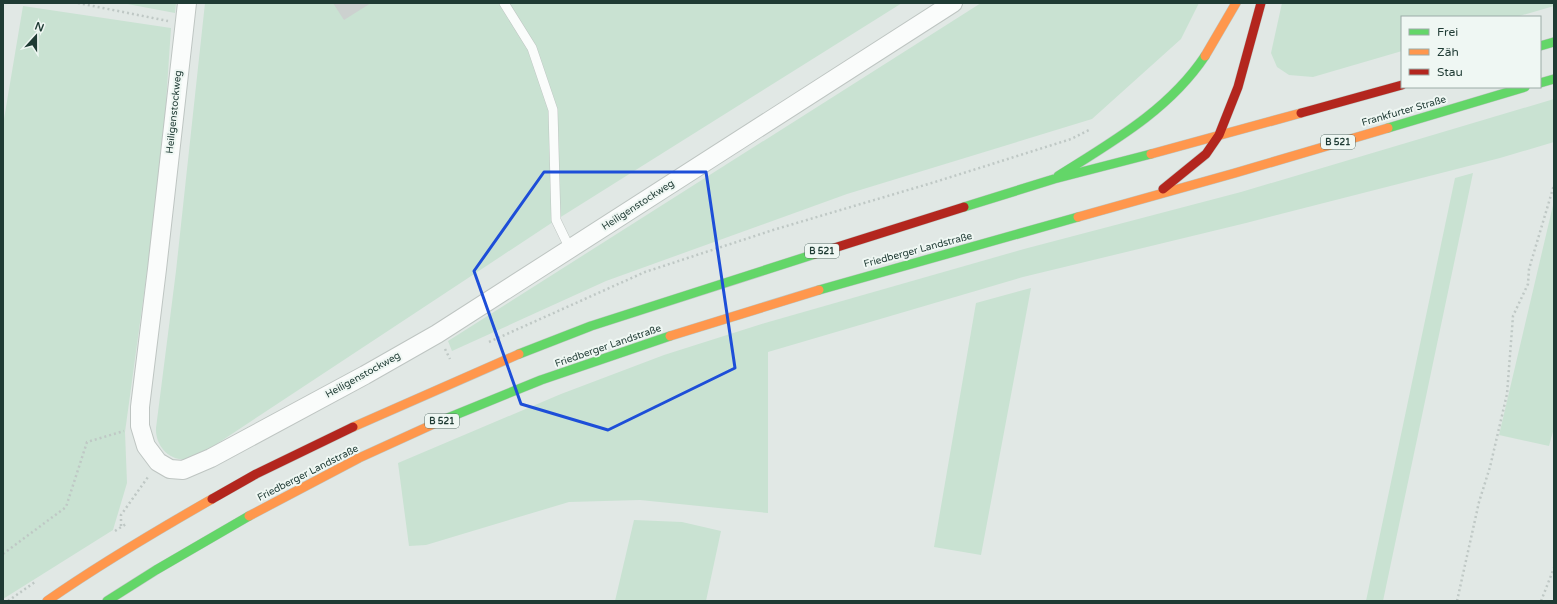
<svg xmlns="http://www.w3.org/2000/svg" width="1557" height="604" font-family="'Varela Round',sans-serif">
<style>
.green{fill:#c9e2d2}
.building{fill:#ccd1cf}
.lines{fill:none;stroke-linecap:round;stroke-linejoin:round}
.lane-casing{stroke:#bec5c2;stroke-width:10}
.street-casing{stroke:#bec5c2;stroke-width:20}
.fast-casing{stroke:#bdc6c2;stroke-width:10}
.slow-casing{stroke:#bdc6c2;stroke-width:10}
.jam-casing{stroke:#bdc6c2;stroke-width:10}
.path{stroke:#bfc8c5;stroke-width:2.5;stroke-dasharray:2 3;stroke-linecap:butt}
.lane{stroke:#fafcfb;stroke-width:9}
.street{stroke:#fafcfb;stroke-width:18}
.fast{stroke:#63d668;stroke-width:9}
.slow{stroke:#ff974d;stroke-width:9}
.jam{stroke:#b3261e;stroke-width:9}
.marked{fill:none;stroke:#1d4ed8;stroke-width:3;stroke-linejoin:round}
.labels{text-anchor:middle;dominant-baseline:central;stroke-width:4;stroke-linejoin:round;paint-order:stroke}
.shield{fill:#eff7f3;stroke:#5d736d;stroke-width:1}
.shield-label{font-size:9px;font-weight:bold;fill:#1f3b34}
.street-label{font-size:10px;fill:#1f3b34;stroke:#eff7f3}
</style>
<rect width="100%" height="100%" fill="#e1e8e5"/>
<!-- green -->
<path class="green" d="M122,3H176L175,13Z
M205,3H902L556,220L200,455C196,456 192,458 188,459C169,462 155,445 156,428L176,271Z
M981,3H1199L1181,39L1092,119L847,194L606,281L452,351L448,341Z
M1282,3H1554V6L1516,17H1402V51L1313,77L1289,75L1277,67L1271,53Z
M23,6L171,28L162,162L125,432L127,483L113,530L3,599V125Z
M1554,99V142L1500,158L1246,223L1023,277L768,352V513L640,500L569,502L426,545L409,546L398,463L561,394L664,355L765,323L1024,249L1241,192Z
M1473,173L1383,601H1366L1455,178Z
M1554,201V428L1549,446L1499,435Z
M1031,288L981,555L934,547L976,303Z
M634,520L682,522L721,531L706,601H615Z"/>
<!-- building -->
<path class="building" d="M333,3H371L344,20Z"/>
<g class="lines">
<!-- lane casing -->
<g class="lane-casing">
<path id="lane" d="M504,3L532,48L553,110L556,220L570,249"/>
</g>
<!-- street casing -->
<g class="street-casing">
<path id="street" d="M187,3L157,269L140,407V426L146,446L158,462L170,469L183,470L211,458L365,375L437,334L953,3"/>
</g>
<!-- fast casing -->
<g class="fast-casing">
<path id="fast" d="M1540,46L1554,42
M1540,83L1554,79
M1388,128L1525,87
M1058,176C1112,142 1169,110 1205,56
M964,207L1054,179L1151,154
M819,290L1078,217
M519,354L591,326L815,254
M438,422L541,380L670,336
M107,601L156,570L249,516"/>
</g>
<!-- slow casing -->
<g class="slow-casing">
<path id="slow" d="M1205,56L1236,3
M1151,154L1301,113
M1078,217L1235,173L1388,128
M670,336L819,290
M353,427L519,354
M249,516L359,458L438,422
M47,601C100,564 156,531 212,499"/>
</g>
<!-- jam casing -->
<g class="jam-casing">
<path id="jam" d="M1301,113L1402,85
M1219,135L1238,87L1261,3
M1163,189L1206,154L1219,135
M815,254L964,207
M212,499L256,474L353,427"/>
</g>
<!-- path -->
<path class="path" d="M78,3L168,21
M489,342L645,272L773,230L935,182L1071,139L1089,130
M445,349L450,359
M121,526V515L148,477
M115,531L126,524
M3,554L66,507L87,442L124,431
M8,601L35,582
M1457,601L1479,502L1490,467L1507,394L1513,316L1528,284L1529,269L1554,185
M1541,601L1554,568"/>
<!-- lane -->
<use href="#lane" class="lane"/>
<!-- street -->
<use href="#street" class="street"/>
<!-- fast -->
<use href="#fast" class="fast"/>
<!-- slow -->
<use href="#slow" class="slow"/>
<!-- jam -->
<use href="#jam" class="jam"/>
</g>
<!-- marked area -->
<path class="marked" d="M544,172H706L735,368L608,430L521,404L474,271Z"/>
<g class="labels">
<!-- shield labels -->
<g class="shield">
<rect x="1321" y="135" width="34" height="14" rx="3"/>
<rect x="805" y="244" width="34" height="14" rx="3"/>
<rect x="425" y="414" width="34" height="14" rx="3"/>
</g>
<g class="shield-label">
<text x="1338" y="142">B 521</text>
<text x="822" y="251">B 521</text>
<text x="442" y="421">B 521</text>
</g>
<!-- street labels -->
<g class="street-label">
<text transform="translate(1404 111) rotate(-16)">Frankfurter Straße</text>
<text transform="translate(174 112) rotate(-84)">Heiligenstockweg</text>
<text transform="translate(638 205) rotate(-33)">Heiligenstockweg</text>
<text transform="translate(918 250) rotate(-15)">Friedberger Landstraße</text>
<text transform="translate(608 346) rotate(-19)">Friedberger Landstraße</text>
<text transform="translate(363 375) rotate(-29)">Heiligenstockweg</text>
<text transform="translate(308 473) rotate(-27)">Friedberger Landstraße</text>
</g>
</g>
<!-- border -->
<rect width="1557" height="604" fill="none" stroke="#1f3b34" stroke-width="8"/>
<!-- legend -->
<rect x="1401" y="16" width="140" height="72" fill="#eff7f3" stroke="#9caca7"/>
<rect x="1409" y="29" width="20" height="6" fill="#63d668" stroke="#9caca7"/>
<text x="1437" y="36" font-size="12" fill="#1f3b34">Frei</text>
<rect x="1409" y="49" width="20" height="6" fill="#ff974d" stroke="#9caca7"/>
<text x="1437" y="56" font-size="12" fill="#1f3b34">Zäh</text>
<rect x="1409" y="69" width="20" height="6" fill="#b3261e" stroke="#9caca7"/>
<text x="1437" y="76" font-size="12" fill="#1f3b34">Stau</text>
<!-- north arrow -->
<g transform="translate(36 36) rotate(21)" stroke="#eff7f3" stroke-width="3" paint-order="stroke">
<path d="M0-3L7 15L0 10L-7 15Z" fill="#1f3b34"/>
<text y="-6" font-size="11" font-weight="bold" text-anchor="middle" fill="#1f3b34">N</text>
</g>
</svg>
